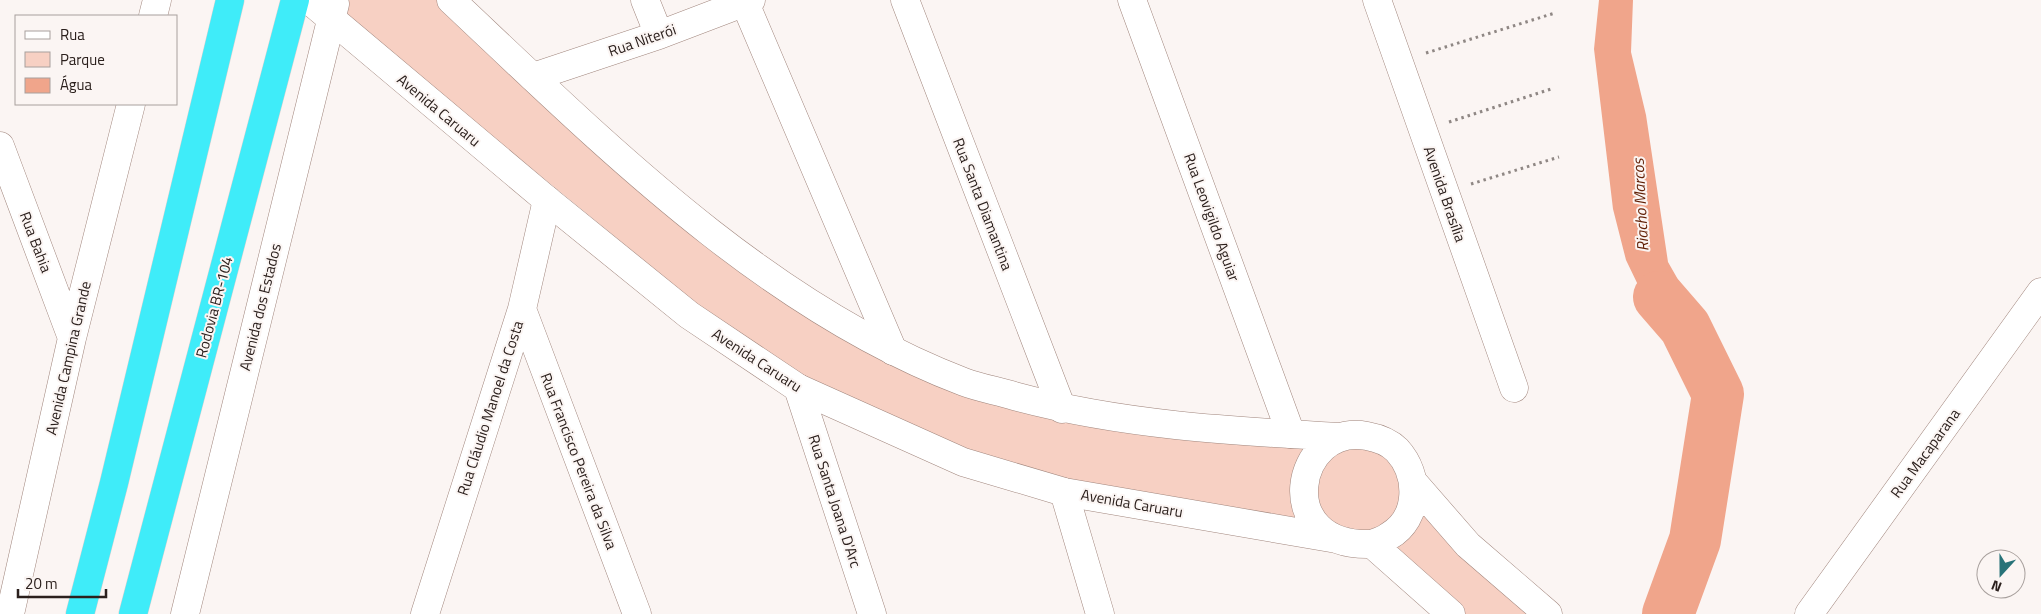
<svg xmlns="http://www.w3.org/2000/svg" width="2041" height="614" font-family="'Titillium Web',sans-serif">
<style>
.green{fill:#f7d0c3}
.water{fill:#f0a58b}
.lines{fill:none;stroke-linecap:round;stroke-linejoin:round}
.river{stroke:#f0a58b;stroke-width:52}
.street-casing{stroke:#a1867d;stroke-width:29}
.secondary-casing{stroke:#a1867d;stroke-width:29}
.highway-casing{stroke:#d5d2d2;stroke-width:29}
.path{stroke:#8f8784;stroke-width:3;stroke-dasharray:2.5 4;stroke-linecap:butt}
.street{stroke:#fff;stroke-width:28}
.secondary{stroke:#fff;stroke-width:28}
.highway{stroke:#3fecf9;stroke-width:28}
.labels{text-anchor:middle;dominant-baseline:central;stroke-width:4;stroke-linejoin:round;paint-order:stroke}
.street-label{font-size:15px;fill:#2b201d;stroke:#fbf5f3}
.water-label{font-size:16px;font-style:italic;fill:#611f05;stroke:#fbf5f3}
</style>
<rect width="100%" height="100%" fill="#fbf5f3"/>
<!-- green -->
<path class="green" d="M343,0H438L548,102L911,366L1317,444L1305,524L1068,485L947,449L825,394L717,320L340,12Z
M1377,444L1403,475L1400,518L1369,537L1316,517L1312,474L1339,445Z
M1419,497L1540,614H1462L1383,546Z"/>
<!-- water -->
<path class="water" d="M1599,0H1633L1631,52L1646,115L1668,262L1717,348L1683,366L1665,341L1626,260L1613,209L1594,49Z"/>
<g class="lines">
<!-- river -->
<path class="river" d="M1659,297L1685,327L1718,394L1695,540L1668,614"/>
<!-- street casing -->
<g class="street-casing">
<path id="street" d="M645,0L659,35
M905,0L1062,409
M1132,0L1291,434
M1377,0L1514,388
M745,3L893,351
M533,77L659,35L751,0
M522,309L637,614
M798,388L872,614
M1064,492L1100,614
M425,614L522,309L547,200
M1809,614L2041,292"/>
</g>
<!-- secondary casing -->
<g class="secondary-casing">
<path id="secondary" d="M309,0L547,200L689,315L798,388L963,462L1064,492L1331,538
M451,0C603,143 766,307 964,382C980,388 998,391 1014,396C1121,425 1231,431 1340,437
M153,16L157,0
M0,146L72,338
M1414,483L1468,545L1548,614
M1372,544C1377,542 1384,540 1389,536C1420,518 1420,475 1397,450C1389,442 1378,438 1367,436C1295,422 1270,548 1372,544L1451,614
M10,614L72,338L131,104
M185,614L335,4"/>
</g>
<!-- highway casing -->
<g class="highway-casing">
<path id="highway" d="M80,614L114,483L230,0
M133,614L295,0"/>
</g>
<!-- path -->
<path class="path" d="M1426,53L1555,13
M1449,122L1551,89
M1471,184L1559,157"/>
<!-- street -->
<use href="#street" class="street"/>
<!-- secondary -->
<use href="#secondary" class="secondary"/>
<!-- highway -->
<use href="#highway" class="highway"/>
</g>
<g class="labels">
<!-- street labels -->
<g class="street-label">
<text transform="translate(642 40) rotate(-19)">Rua Niterói</text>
<text transform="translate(439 110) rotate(40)">Avenida Caruaru</text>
<text transform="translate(1445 194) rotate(71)">Avenida Brasília</text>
<text transform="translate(983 204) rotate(69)">Rua Santa Diamantina</text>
<text transform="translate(1212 217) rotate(70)">Rua Leovigildo Aguiar</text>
<text transform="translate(36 242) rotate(69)">Rua Bahia</text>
<text transform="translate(214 307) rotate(-75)">Rodovia BR-104</text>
<text transform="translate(260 307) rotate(-76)">Avenida dos Estados</text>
<text transform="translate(68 358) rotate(-77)">Avenida Campina Grande</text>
<text transform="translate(757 360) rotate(33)">Avenida Caruaru</text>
<text transform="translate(490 408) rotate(-72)">Rua Cláudio Manoel da Costa</text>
<text transform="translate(1925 453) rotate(-54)">Rua Macaparana</text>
<text transform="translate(579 461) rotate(69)">Rua Francisco Pereira da Silva</text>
<text transform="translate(835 501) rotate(72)">Rua Santa Joana D'Arc</text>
<text transform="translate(1132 503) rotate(10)">Avenida Caruaru</text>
</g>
<!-- water labels -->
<g class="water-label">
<text transform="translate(1640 205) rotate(-93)">Riacho Marcos</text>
</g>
</g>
<!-- legend -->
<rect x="15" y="15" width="162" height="90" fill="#fbf5f3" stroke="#a8a09d"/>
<rect x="25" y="31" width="25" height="8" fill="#ffffff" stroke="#a8a09d"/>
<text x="60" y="40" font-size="15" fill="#2b201d">Rua</text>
<rect x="25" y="52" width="25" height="15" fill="#f7d0c3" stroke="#a8a09d"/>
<text x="60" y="65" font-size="15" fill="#2b201d">Parque</text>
<rect x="25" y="78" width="25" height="15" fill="#f0a58b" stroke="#a8a09d"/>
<text x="60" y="90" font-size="15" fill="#2b201d">Água</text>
<!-- north arrow -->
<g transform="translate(2001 574) rotate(201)"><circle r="24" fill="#fbf5f3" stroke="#a8a09d"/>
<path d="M0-4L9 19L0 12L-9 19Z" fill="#277278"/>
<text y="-8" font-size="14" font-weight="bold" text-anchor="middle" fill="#2b201d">N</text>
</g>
<!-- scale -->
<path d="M18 589v8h88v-8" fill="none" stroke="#2b201d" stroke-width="2.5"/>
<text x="25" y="589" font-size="15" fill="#2b201d" stroke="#fbf5f3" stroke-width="4" paint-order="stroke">20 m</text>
</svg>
